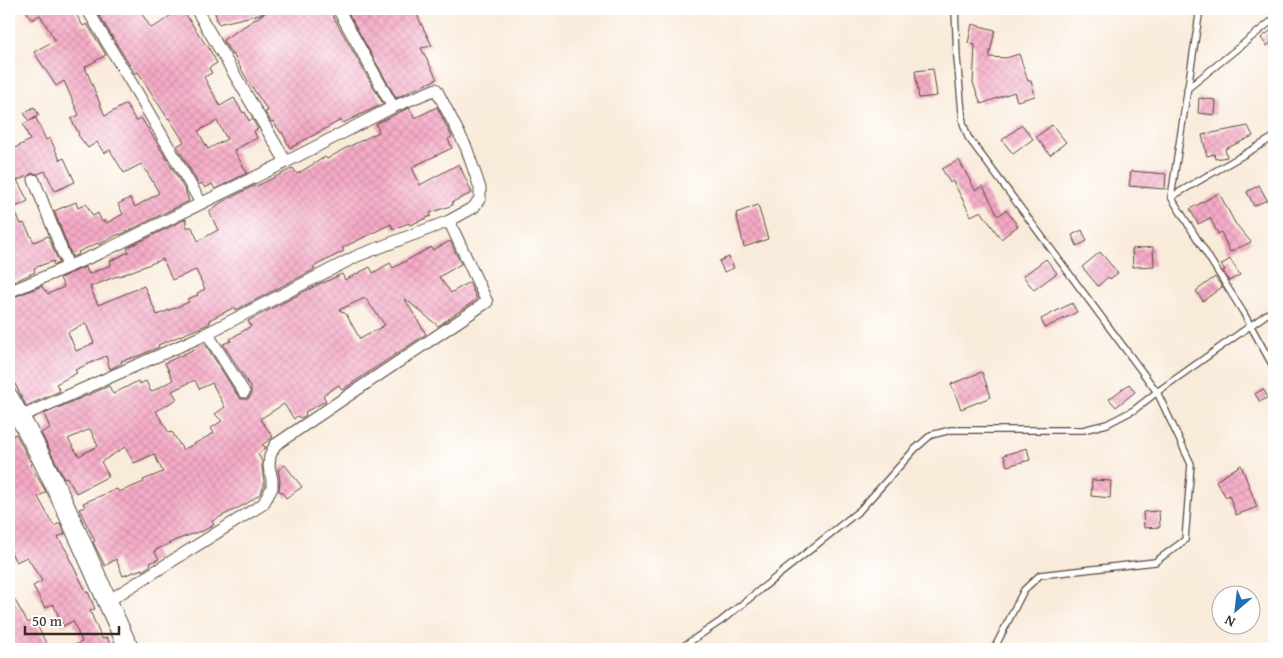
<svg xmlns="http://www.w3.org/2000/svg" width="1283" height="658" font-family="'Gentium Book Plus',serif">
<style>
.building{fill:url(#building-cross-hatch);fill-rule:evenodd}
.lines{fill:none;stroke-linecap:round;stroke-linejoin:round}
.lane-casing{stroke:#58473a;stroke-width:8}
.street-casing{stroke:#58473a;stroke-width:13}
.primary-casing{stroke:#58473a;stroke-width:21}
.lane{stroke:#fff;stroke-width:5.5}
.street{stroke:#fff;stroke-width:11}
.primary{stroke:#fff;stroke-width:19}
</style>
<defs>
<pattern id="building-cross-hatch" width="8" height="8" patternUnits="userSpaceOnUse" patternTransform="scale(1.25)"><rect width="8" height="8" fill="#f5aac6"/><path d="M0 0l8 8M0 8l8-8" fill="none" stroke="#d392aa"/></pattern>
</defs>
<rect width="100%" height="100%" fill="#fff"/>
<filter id="ink" filterUnits="userSpaceOnUse"><feTurbulence type="fractalNoise" baseFrequency=".02" numOctaves="2"/><feDisplacementMap in="SourceGraphic" scale="10" xChannelSelector="R" yChannelSelector="G"/><feConvolveMatrix kernelMatrix="1 2 1 2 8 2 1 2 1" color-interpolation-filters="sRGB"/></filter>
<filter id="wash" filterUnits="userSpaceOnUse"><feTurbulence type="fractalNoise" baseFrequency=".0096" numOctaves="4" result="noise"/><feDisplacementMap in="SourceGraphic" scale="20" xChannelSelector="R" yChannelSelector="G"/><feGaussianBlur stdDeviation="1.12" result="paint"/><feColorMatrix in="noise" values="0 0 0 0 0 0 0 0 0 0 0 0 0 0 0 0 0 1.4 0 .05"/><feComposite in="paint" operator="in"/></filter>
<g filter="url(#wash)">
<rect width="100%" height="100%" fill="#f9ebda"/>
<g id="blocks">
<!-- building -->
<path class="building" d="M25,9H73L83,26L87,24L106,55L85,67L105,116L126,104L136,121L141,118L156,141L186,192L189,201L120,235V234L117,235L99,245L98,243L78,252L79,254L72,257L54,211L76,202L78,208L86,204L93,216L98,213L102,222L105,220L107,223L123,214L118,204L130,198L135,207L159,193L147,172H146L141,164L124,173L110,150L104,153L97,142L88,148L78,135L79,134L71,119L79,115L64,81L56,86L34,52L55,40L40,15L32,20Z
M97,9H139L151,28L159,24L179,9H182L206,45H207L217,63L209,68L212,73L204,77L220,106L234,98L243,113L245,112L249,121L252,119L258,129L254,131L257,138L234,150L247,173L215,189L212,184L205,188L202,183L199,185L177,146L184,142L169,118L168,119L138,72L135,74L99,15L100,14ZM217,121L227,139L208,149L198,131Z
M214,9H264L265,13L218,24Z
M271,9H331V13L383,104L343,123L341,120L290,148L282,132L281,133L273,121L271,122L265,112L268,111L248,81L233,54L232,55L223,40Z
M346,9H414L432,46L421,48L437,79L396,98Z
M972,24L995,30L989,57L1006,58L1019,54L1028,81H1031L1035,96L1017,101L1014,92L981,104L973,83L975,45L968,43Z
M1270,31L1274,37V40L1267,46L1261,38Z
M933,69L937,96L919,98L915,71Z
M1199,98L1216,100L1215,115L1198,113Z
M34,107L39,115L29,121L24,113Z
M437,107L452,137L448,139L452,148L412,167L420,185L459,164L472,193L452,202L453,205L430,213L431,216L410,225L409,223L393,229L391,224L342,248L344,251L313,267L315,269L236,310L235,307L209,320L210,323L209,324L158,345L159,347L138,356L121,361L122,363L110,369L106,356L75,370L77,373L56,384L60,391L26,406L9,372V299L42,286L44,290H45L48,294L64,287L60,278L85,267L89,274L111,265L110,261L129,252L127,248L186,219V227H192L198,241L218,230L209,211L216,207V206L222,202L256,185L257,186L293,168L297,174L325,157L327,159L344,149L379,132L376,124L396,114L409,108L415,118ZM163,259L172,280L196,270L205,289L197,293L198,295L187,299L189,302L157,315L144,286L98,305L90,287L117,276V277ZM86,324L94,343L76,351L68,332Z
M36,118L46,140L50,138L60,160L64,158L75,182L55,191L45,171L38,174L32,173L28,176L17,180L28,201L14,208L21,224L24,223L34,242L48,236L59,263L54,265L53,261L34,268L35,272L9,284V151L30,140L23,124Z
M1022,125L1033,139L1013,154L1002,140Z
M1052,125L1066,142L1050,155L1036,137Z
M1248,126L1253,136L1225,149L1227,157L1215,159L1214,154L1207,156L1202,135Z
M959,160L975,190L983,186L998,216L1006,210L1018,226L1001,239L981,211L971,216L953,181L950,183L942,169Z
M1131,171L1166,174L1165,189L1129,186Z
M1259,185L1267,200L1254,206L1247,192Z
M1219,193L1235,223L1251,242L1230,252L1221,232L1218,234L1210,218L1198,224L1190,209Z
M758,205L768,239L744,247L736,213Z
M1082,230L1087,241L1077,246L1072,235Z
M450,241L461,264L439,277L451,293L469,282L477,299L438,326L404,298L426,334L342,390L339,385L323,395L326,401L305,412L306,415L301,418L297,416L294,419L284,404L260,419L273,437L262,445L266,447L258,454L262,461V468L264,481V486L260,494L246,504L212,521L214,525L201,532V531L176,540L154,551L159,559L150,563L151,565L142,571V569L123,576L116,559L105,566L93,542L95,541L79,509L85,507L83,503L117,489L119,492L144,482L143,480L163,472L154,454L134,463L125,447L101,462L109,476L76,493L67,477L64,478L41,433L50,428L44,414L109,386L113,394L138,381L140,384L146,381L151,392L173,380L165,363L205,344L238,396L241,399H248L251,395V388L223,344L231,341L230,339L251,326L248,321L323,282V283L342,274L345,280L370,267L373,273L390,263L393,268L431,247L433,250ZM365,298L385,325L360,339L346,314L339,310ZM195,380L199,389L212,383L225,407L215,414L222,421L211,428L214,433L183,450L172,432L169,433L156,411L177,399L172,391ZM90,429L98,446L79,456L68,439Z
M1153,247L1154,266L1133,267L1132,249Z
M1100,252L1118,273L1110,279L1108,277L1098,286L1082,267Z
M729,257L734,268L724,272L719,261Z
M1046,259L1057,273L1034,290L1023,276Z
M1230,259L1240,275L1229,281L1223,271L1225,270L1221,265Z
M1215,277L1222,287L1203,301L1196,291Z
M1072,303L1077,312L1045,328L1041,319Z
M982,372L991,397L961,409L951,384Z
M1129,384L1135,392L1116,407L1109,399Z
M1263,389L1268,397L1260,402L1255,394Z
M16,434L32,465L31,466L46,492L38,497L54,526L60,523L65,534L58,537L69,555L68,556L87,593L88,592L95,609L90,611L102,639L107,637L112,649H64L82,642L73,621L63,626L53,604L45,608L33,586L42,581L27,557L16,562L9,549V438Z
M1027,448L1030,460L1007,466L1004,455Z
M285,465L302,487L286,498L282,492L279,491L280,480L278,470Z
M1241,465L1257,507L1236,515L1229,495L1226,497L1216,481Z
M1092,480L1111,481L1110,498L1091,496Z
M1159,511L1160,527L1144,528L1143,512Z
M9,590L28,623L34,619L49,649H9Z"/>
</g>
</g>
<g filter="url(#ink)">
<use href="#blocks" fill-opacity="0" stroke="#58473a" stroke-width="1"/>
<g class="lines">
<!-- lane casing -->
<g class="lane-casing">
<path id="lane" d="M955,9L957,58L963,123L968,137L1157,392L1191,464L1185,540L1155,562L1040,575L1024,590L994,649
M1200,9L1171,197L1243,312L1274,368
M1187,89L1274,19
M1171,197L1274,137
M679,649L721,621L860,510L915,449L931,435L951,430H1083L1107,424L1134,410L1157,392L1274,309"/>
</g>
<!-- street casing -->
<g class="street-casing">
<path id="street" d="M87,9L138,94L201,203
M196,9L286,162
M338,9L393,107
M34,180L68,266
M9,292L100,253L286,162L393,107L436,89L466,147L480,188V198L474,207L449,221L357,256L198,338L20,417
M207,333L244,392
M108,601L263,504L272,488V480L269,466L270,456L275,445L487,302L449,221"/>
</g>
<!-- primary casing -->
<g class="primary-casing">
<path id="primary" d="M9,398C56,478 90,565 129,649"/>
</g>
<!-- lane -->
<use href="#lane" class="lane"/>
<!-- street -->
<use href="#street" class="street"/>
<!-- primary -->
<use href="#primary" class="primary"/>
</g>
</g>
<!-- margin -->
<rect width="1283" height="658" fill="none" stroke="#fff" stroke-width="30"/>
<!-- north arrow -->
<g transform="translate(1236 610) rotate(208)"><circle r="24" fill="#ffffff" stroke="#b1aaa5"/>
<path d="M0-4L9 19L0 12L-9 19Z" fill="#1f6fb2"/>
<text y="-8" font-size="14" font-weight="bold" text-anchor="middle" fill="#3b2a1e">N</text>
</g>
<!-- scale -->
<path d="M25 626v8h94v-8" fill="none" stroke="#3b2a1e" stroke-width="2.5"/>
<text x="32" y="626" font-size="15" fill="#3b2a1e" stroke="#ffffff" stroke-width="4" paint-order="stroke">50 m</text>
</svg>
